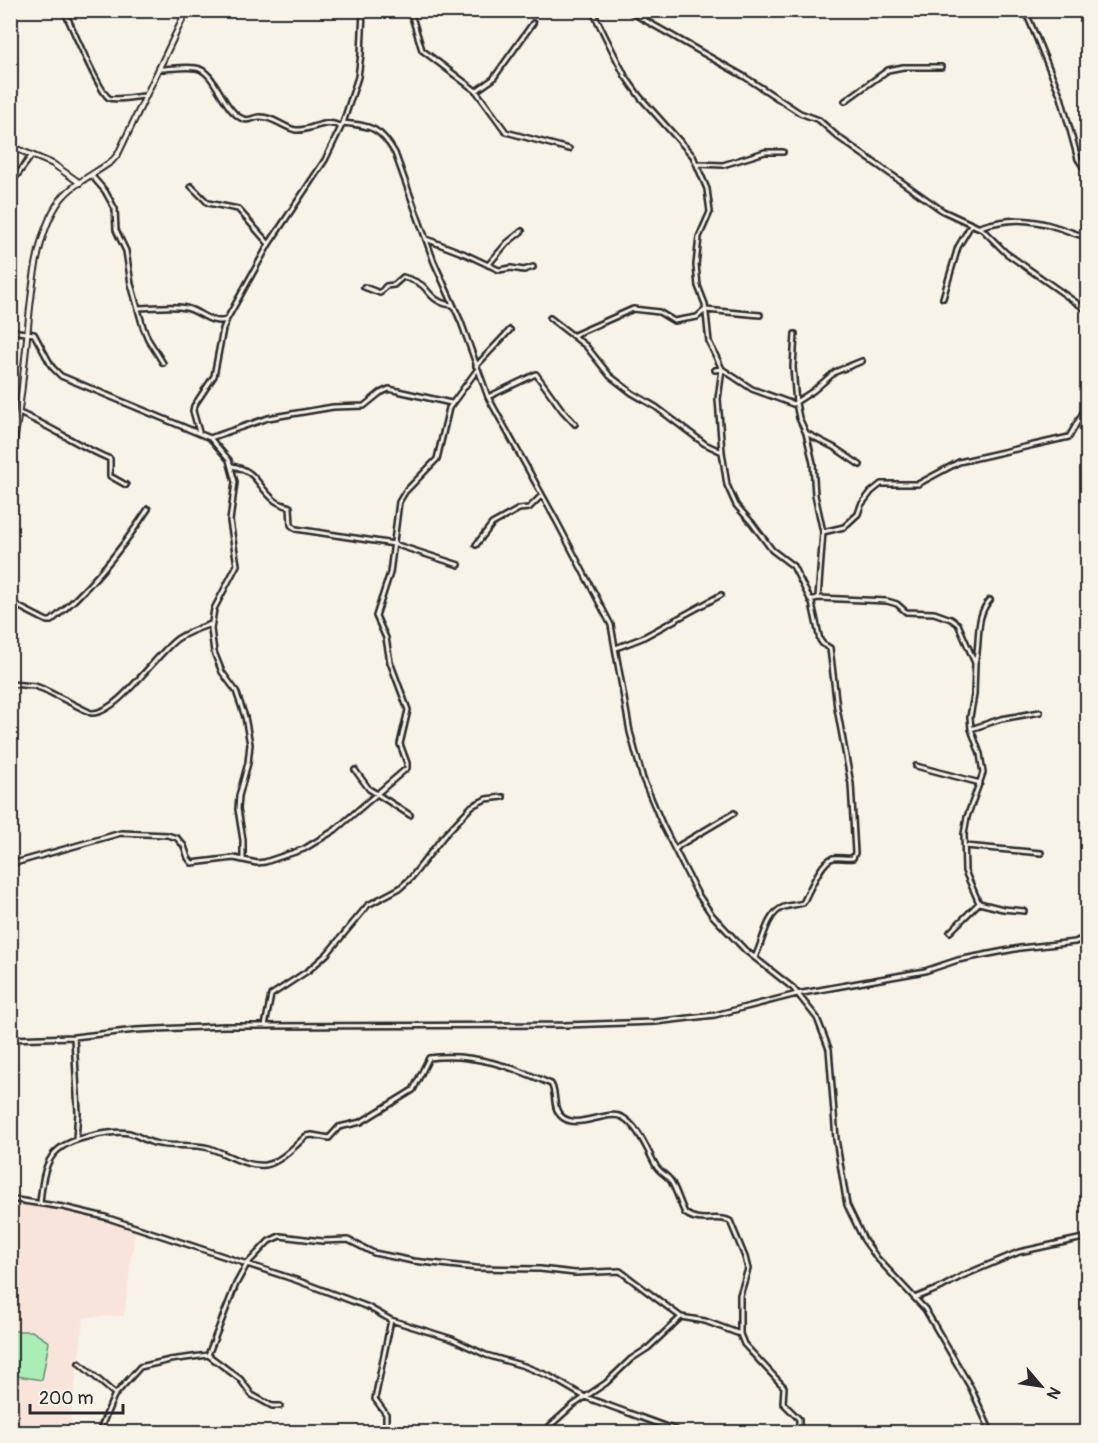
<svg xmlns="http://www.w3.org/2000/svg" width="1098" height="1443" font-family="Pangolin,sans-serif">
<style>
.built{fill:#f9e4db}
.pitch{fill:#abedb7;stroke:#6b8c71;stroke-width:1.5}
.lines{fill:none;stroke-linecap:round;stroke-linejoin:round}
.minor-casing{stroke:#2b2b2b;stroke-width:8}
.secondary-casing{stroke:#2b2b2b;stroke-width:8}
.minor{stroke:#f7f3e8;stroke-width:3}
.secondary{stroke:#f7f3e8;stroke-width:4}
</style>
<rect width="100%" height="100%" fill="#f7f3e8"/>
<filter id="ink" filterUnits="userSpaceOnUse"><feTurbulence type="fractalNoise" baseFrequency=".0167" numOctaves="2"/><feDisplacementMap in="SourceGraphic" scale="12" xChannelSelector="R" yChannelSelector="G"/><feConvolveMatrix kernelMatrix="1 2 1 2 8 2 1 2 1" color-interpolation-filters="sRGB"/></filter>
<g filter="url(#ink)">
<!-- built -->
<path class="built" d="M10,1202L99,1219L135,1230L124,1316L84,1317L69,1432H11Z"/>
<!-- pitch -->
<path class="pitch" d="M11,1331H32L49,1342L42,1380L11,1375Z"/>
<g class="lines">
<!-- minor casing -->
<g class="minor-casing">
<path id="minor" d="M64,10C71,25 99,92 109,98C115,101 138,96 146,96
M363,10L361,54L358,77L343,123C371,126 380,127 395,153L434,262L461,322L488,397L556,520L611,625L630,732L643,779L663,826L697,893L712,915L745,950L793,988L817,1018L829,1049L836,1139L847,1205L864,1240L877,1258L925,1309L971,1388L991,1432
M410,10L422,50L476,91L506,132L569,149
M592,10L625,76L640,97L693,156L707,189L710,212L699,237L696,265L698,286L705,304L709,342L722,369L718,399L722,452L727,485L736,505L752,523L772,550L793,566L812,603L820,640L823,644L830,648L837,708L851,784L855,853L853,858C847,859 839,857 833,858C821,861 809,892 803,903C797,905 790,905 784,907C766,913 763,943 755,957
M627,10L745,77L800,113L819,120L838,137L943,211L982,229L1006,253L1088,311
M1025,10L1061,97L1078,159L1088,174
M159,69C171,69 185,66 196,68C216,71 222,110 243,119C250,122 254,116 261,117C274,117 284,128 296,130C312,131 326,117 341,127
M476,91L493,79L533,23
M845,101L888,70L903,67H941
M697,164L723,165L765,152H783
M92,176L105,191L115,209L116,230L126,251L131,284L143,327L148,339L163,363
M10,185L32,155
M191,186L208,203L238,209L269,244
M980,227C1007,218 1029,218 1056,227C1067,230 1076,235 1088,237
M426,239L465,254L499,270L511,268L524,270L533,267
M488,265L507,243L522,231
M364,287L380,293L386,286L394,285L403,277C410,279 421,283 425,288C432,297 439,304 452,305
M943,298L958,247L971,225
M138,308C153,308 171,305 186,308C200,311 211,325 226,320
M706,310L760,315
M550,318L586,346L610,376L632,393L656,407L705,444L722,452
M10,328L18,332L34,334L52,367L61,376L210,438L229,460L235,482L230,521L237,565L214,609L211,629L214,652L222,672L236,691L245,717L250,744L248,763L239,796L238,809L243,840V859
M795,334L793,367L796,403L799,418L806,433L813,463L815,495L823,532L818,598
M574,335L633,309L659,312L674,321L697,317L705,310
M476,366L510,330
M715,370L722,369L752,389L793,404L813,391L835,372L862,361
M488,397L536,374L562,410L575,424
M19,413C51,426 78,446 110,459V476L126,485
M199,432L193,411L194,406L214,376L223,329L227,319L269,244L325,160L343,123
M806,433L835,448L860,465
M210,438L268,418L333,407L364,406L380,393L389,389L451,403
M232,466C257,471 256,484 273,499C278,504 284,505 290,507L291,525L296,529L394,544L459,565
M823,532L844,527L858,514L861,505L871,492L881,484H918L959,462L1069,437L1088,404
M476,545L492,524L519,509L529,508L542,495
M810,600L818,598L887,601L897,604L906,612L934,613L951,619L958,624L975,663L974,695L970,717L971,729L980,754L983,773L967,817L964,834L965,871L979,903L1003,909L1024,911
M10,602L47,621H51C89,590 121,550 148,509
M616,648L642,638L721,595
M975,663C981,642 974,617 990,600
M10,684L35,686L43,689L91,713C117,715 155,655 177,639C187,632 199,628 211,624
M971,729L1001,719L1040,712
M916,766L980,783
M355,770L369,789L410,815
M965,846L1041,853
M675,850L680,845L734,813
M10,862L15,863L121,833L167,835L177,838L184,846L188,858L192,863L234,858L257,863L265,862L304,849L335,830L407,768V763L400,744L408,710L390,662L386,638L376,616L390,573L399,502L405,492L437,459L449,408L477,370
M950,932L979,903
M265,1026L271,995L309,970L327,954L368,905L400,888L411,878L443,837L472,806L486,799L503,797
M74,1037L78,1113L76,1139
M10,1039L74,1037L136,1030L224,1026L565,1025L655,1022L715,1015L797,994L925,971L958,960L1020,948L1075,942L1088,936
M10,1199L63,1207L105,1217L247,1264L269,1241L280,1236L322,1241L348,1240L374,1253L413,1261L476,1268L540,1269L575,1273L620,1271L681,1317
M40,1203C44,1162 49,1144 92,1136C105,1133 116,1131 129,1133C138,1135 145,1141 154,1143C172,1148 191,1143 209,1148C228,1154 245,1167 265,1165C281,1162 295,1146 306,1136L312,1135L329,1138L339,1127L361,1122L413,1090L429,1058C472,1052 513,1067 551,1084C557,1093 552,1106 560,1115C575,1132 606,1109 622,1117C638,1125 648,1152 656,1166C660,1173 669,1176 672,1183C677,1192 680,1203 685,1213C701,1225 715,1214 730,1221L745,1257L748,1269L740,1295V1334L744,1344L784,1387L783,1403L799,1419V1432
M915,1298L942,1287L962,1276L1019,1252L1088,1237
M208,1355L240,1379L252,1395L272,1406H280
M79,1363L115,1394
M585,1397L681,1432
M99,1432L114,1396L140,1367L170,1360L208,1355L236,1284L247,1264L296,1280L368,1307L391,1320L452,1339L486,1355L524,1366L549,1376L585,1397
M386,1432V1414L375,1399L391,1320
M543,1432L572,1406L606,1383L631,1359L648,1348L681,1317L705,1321L740,1334"/>
</g>
<!-- secondary casing -->
<g class="secondary-casing">
<path id="secondary" d="M10,146L53,164L80,183
M10,466C16,433 21,400 24,367C30,318 31,238 61,199C74,183 96,173 112,161L118,154L187,10"/>
</g>
<!-- minor -->
<use href="#minor" class="minor"/>
<!-- secondary -->
<use href="#secondary" class="secondary"/>
</g>
</g>
<!-- margin -->
<rect width="1098" height="1443" fill="none" stroke="#f7f3e8" stroke-width="36"/>
<rect x="18" y="18" width="1062" height="1407" fill="none" stroke="#2b2b2b" stroke-width="2" filter="url(#ink)"/>
<!-- north arrow -->
<g transform="translate(1041 1386) rotate(119)" stroke="#f7f3e8" stroke-width="4.5" paint-order="stroke">
<path d="M0-4.5L10 22L0 15L-10 22Z" fill="#2b2b2b"/>
<text y="-9" font-size="16" font-weight="bold" text-anchor="middle" fill="#2b2b2b">N</text>
</g>
<!-- scale -->
<path d="M30 1404v9h93v-9" fill="none" stroke="#2b2b2b" stroke-width="3"/>
<text x="39" y="1404" font-size="18" fill="#2b2b2b" stroke="#f7f3e8" stroke-width="4.5" paint-order="stroke">200 m</text>
</svg>
